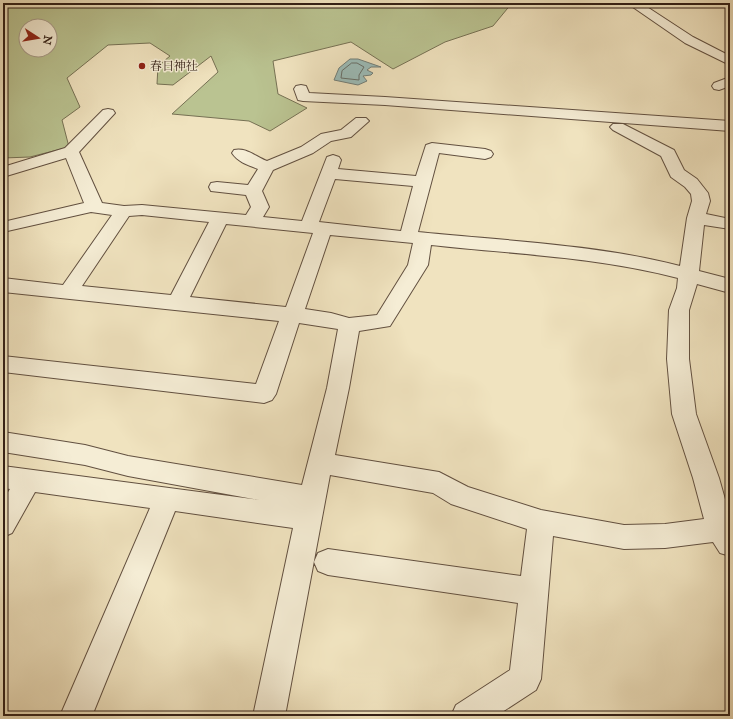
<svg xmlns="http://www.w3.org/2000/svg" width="733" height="719" font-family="'IM FELL Great Primer','Noto Serif JP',serif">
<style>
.green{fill:#bac391;stroke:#767154;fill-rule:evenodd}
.water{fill:#9cbdb9;stroke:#727e78}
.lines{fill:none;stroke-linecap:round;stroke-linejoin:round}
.shore{stroke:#676e68;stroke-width:1}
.street-casing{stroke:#625040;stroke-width:2}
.street{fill:#f5edd5;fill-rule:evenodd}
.poi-dot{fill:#8f2418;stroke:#f5edd5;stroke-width:1.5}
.labels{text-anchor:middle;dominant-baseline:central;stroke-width:3;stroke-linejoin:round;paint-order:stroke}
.far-poi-label{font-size:12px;fill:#321f16;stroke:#f5edd5;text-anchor:start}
</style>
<rect width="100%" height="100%" fill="#f0e3bf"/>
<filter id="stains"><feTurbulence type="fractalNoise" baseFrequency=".005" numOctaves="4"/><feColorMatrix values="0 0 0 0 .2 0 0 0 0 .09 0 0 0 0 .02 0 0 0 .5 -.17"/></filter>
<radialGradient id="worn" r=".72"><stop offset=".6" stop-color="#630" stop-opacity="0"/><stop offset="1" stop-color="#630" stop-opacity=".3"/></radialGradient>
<!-- green -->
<path class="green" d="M3,3H512L493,26L445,42L393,69L351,42L273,61L278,94L307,108L270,131L249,121L172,114L218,72L211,56L173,85L157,84L158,66L170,56L150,43L108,45L67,78L80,107L62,120L69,147L30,157L3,158ZM26,26H50V50H26Z"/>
<!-- water -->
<path class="water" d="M350,59H358L381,67H371L367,70L373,73L371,75L363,76L367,81L358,85L334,80L339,68Z"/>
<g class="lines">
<!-- shore -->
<path class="shore" d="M352,63H357L364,67L359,75V80L341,78L342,71Z"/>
<!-- street casing -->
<g class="street-casing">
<path id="street" d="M627,3H641L693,37L730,56V65L685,43Z
M730,77V86L719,90L714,89L712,86L714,83Z
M301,85L306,86L309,93L385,97L730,121V131L385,105L303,101L298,100L294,89L296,86Z
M108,109L113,110L115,113L79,152L102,203L124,206L142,205L246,215L251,207L246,195L211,191L209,187L211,183L217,182L248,185L258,169C248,165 238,162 232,153L234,150C246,147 256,157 267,161L301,147L321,134L341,130L356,118H366L369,121L351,137L331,141L313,153L273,170L262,191L269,207L263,217L302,221L327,157L333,155L339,157L341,160L338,169L416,176L426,145L432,143L485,149L491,151L493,154L491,157L485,159L439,153L418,232C505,241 595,244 680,266L687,218L692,201L691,194L685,187L671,177L661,156L613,130L610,127L613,124H623L674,150L684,170L697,179L708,193L710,201L706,214L730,219V229L704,225L699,271L730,279V293L697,284L689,310V359L696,414L719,478L730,517V556L720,553L713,542L665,548L624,549L553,536L541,679L536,690L496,716H451L456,705L510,670L518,603L328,575L318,571L314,562L318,553L328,549L521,576L527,529L451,504L433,493L330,475L285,716H253L293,528L175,511L92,716H60L150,508L35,492L12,533L3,537V500L10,489L3,488V466L259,500L128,476L85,465L3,452V432L85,445L128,456L302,485L327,388L338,329L299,323L276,394L272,400L264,403L3,372V356L256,384L279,321L3,292V278L63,285L112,215L91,212L3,232V222L84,203L66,158L3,177V167L65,148L103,110ZM335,179L413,186L401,231L319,222ZM142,215L209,222L171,295L82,286L129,216ZM226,224L313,233L286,307L190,297ZM330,235L413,243L408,265L377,315L349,318L331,313L305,309ZM431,245C513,254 598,257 678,278L677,288L669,310L667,359L672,414L693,478L704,519L665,524L624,525L541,510L468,487L439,472L335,455L349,388L359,331L390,326L428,265Z"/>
</g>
<!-- street -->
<use href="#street" class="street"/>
</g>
<!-- markers -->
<circle class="poi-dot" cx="142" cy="66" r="4"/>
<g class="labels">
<!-- far-poi labels -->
<g class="far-poi-label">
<text x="150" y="66">春日神社</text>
</g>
</g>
<!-- margin -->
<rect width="733" height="719" fill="none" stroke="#f0e3bf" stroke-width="16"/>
<rect x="4" y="4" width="725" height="711" fill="none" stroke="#321f16" stroke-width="2"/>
<rect x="8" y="8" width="717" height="703" fill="none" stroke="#321f16"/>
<!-- north arrow -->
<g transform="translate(38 38) rotate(102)"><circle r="19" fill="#f5edd5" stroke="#a79b89"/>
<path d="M0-3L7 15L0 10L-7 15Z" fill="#8f2418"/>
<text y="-6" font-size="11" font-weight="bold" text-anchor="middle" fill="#321f16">N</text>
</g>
<rect width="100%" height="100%" filter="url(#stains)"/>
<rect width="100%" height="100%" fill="url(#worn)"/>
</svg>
